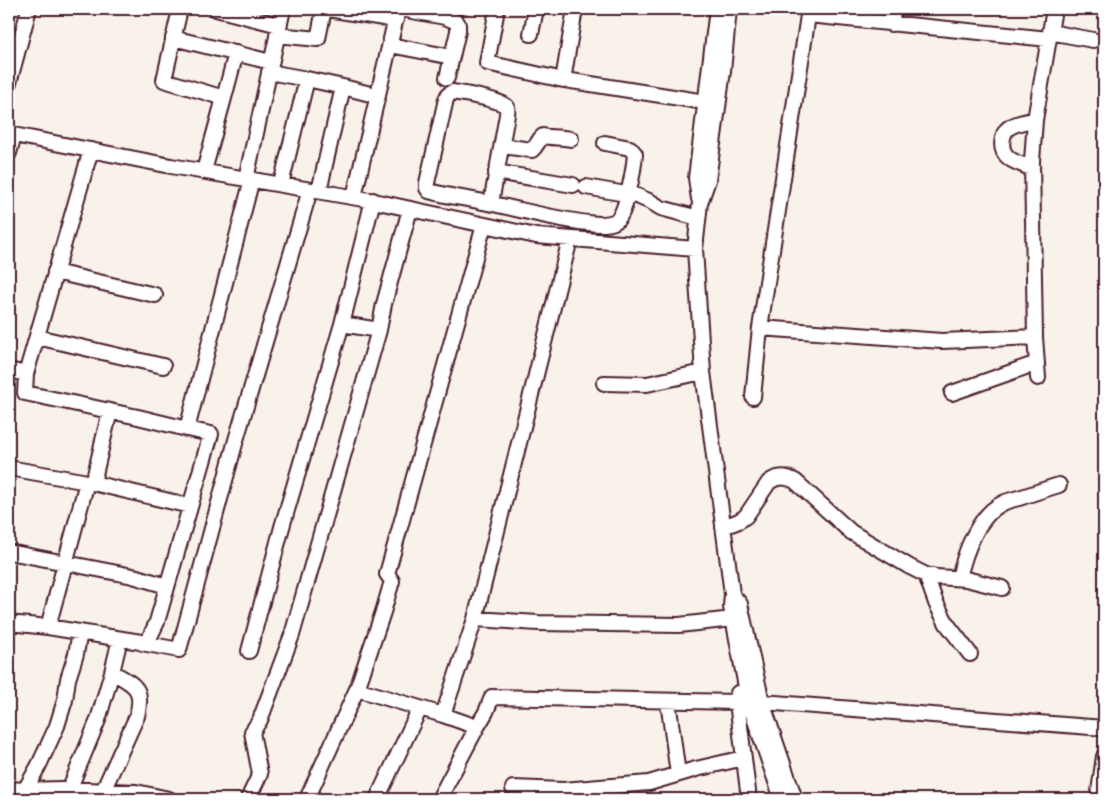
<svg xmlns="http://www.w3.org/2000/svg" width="1113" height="808" font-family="Itim,sans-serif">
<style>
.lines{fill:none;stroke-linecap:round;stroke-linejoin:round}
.minor-casing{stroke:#4a1f2b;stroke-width:18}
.minor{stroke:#fff;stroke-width:14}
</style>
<rect width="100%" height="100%" fill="#f9f2ea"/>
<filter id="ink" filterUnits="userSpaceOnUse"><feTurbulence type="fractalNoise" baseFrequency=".02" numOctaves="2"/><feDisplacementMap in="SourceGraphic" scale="10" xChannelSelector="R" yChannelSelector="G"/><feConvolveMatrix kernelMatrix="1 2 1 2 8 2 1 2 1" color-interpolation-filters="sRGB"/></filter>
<g filter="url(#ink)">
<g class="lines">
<!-- minor casing -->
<g class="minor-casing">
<path id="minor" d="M180,9L164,80L224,98L204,171
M216,9L279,25
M328,9L396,20
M401,9L445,17L457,22L458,25V31L447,78
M497,9L487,63L559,79L705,102
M729,9L723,71L708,180L700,203L695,249L703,372L732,594L731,607L749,703L782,799
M808,15L1049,39
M891,24L894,9
M1050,32L1093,40
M531,34L536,9
M277,35L318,39L324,9
M173,38L271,62
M390,45L452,57
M269,72L307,79L281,184
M307,79L343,87L319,191
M563,80L575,9
M9,83L29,9
M343,87L378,96
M224,98L236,53
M9,134L171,166L369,200L536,236L695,249
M502,146L532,150C537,146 538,140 543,136C552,138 561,137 571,139
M9,153L14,135
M1032,168C1016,163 998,158 1003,138C1004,132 1007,128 1012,126C1019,122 1028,121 1035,120
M496,172L573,185
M246,179L283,9
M586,187L637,196L651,202L661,208L698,218
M354,197L398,9
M699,199L696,178L717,9
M373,200L342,324L379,330L384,304L410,209
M491,203L507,115C507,112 508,109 507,107C503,100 460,93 452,92L448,95L446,99L427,183V188L429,191C450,197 472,199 493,204C527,211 565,222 599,224C605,224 612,224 617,220C627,211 634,167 635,154L630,148L605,143
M484,225L387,574L392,581L383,612L357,689L443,715L475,619L570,239
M55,272L155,295
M760,328L942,341L1035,337
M37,337L163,366
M9,370L26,374L91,150
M26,374L25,393L138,417L187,429L252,179
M1038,378L1035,337L1032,161L1035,120L1054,9
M604,383L647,384L703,372
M952,393L1037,363
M753,397L760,328L809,9
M9,468L93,483L110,411
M87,482L48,627L147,643L157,622L211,434L187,429
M93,483L190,506
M723,527L739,521L746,516L769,482C777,476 786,476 795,481L851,532L910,567L926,575L937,577L966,579L1002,588
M9,552L133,576L167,586
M926,575L936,603L947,624L970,654
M959,578C965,552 978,515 1003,503C1009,500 1016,499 1022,497C1034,493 1046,489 1059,485
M732,594L740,604L762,702L795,799
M475,619L538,623L679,625L733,619
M9,623L48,627
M80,632L76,654L68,679L65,700L57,726L39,765L25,790L62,789L136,792L169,799
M142,643L179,650L236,440L310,190
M249,651L282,527L342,324
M738,693L737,702L749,799
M668,701L678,774
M762,702L1104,728
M443,715L477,727L486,712L492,697L737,702
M513,788L563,790L649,783L696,769L744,758
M9,789L25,790
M69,790L98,720L112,672L120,639
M103,791L137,716C144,688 135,685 112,672
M248,799L260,774L252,732L260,720L292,635L379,330
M307,799L357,689
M377,799L420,708
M439,799L477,727
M1098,799L1104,756"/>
</g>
<!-- minor -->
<use href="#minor" class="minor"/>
</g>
</g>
<!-- margin -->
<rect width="1113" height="808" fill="none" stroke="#fff" stroke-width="30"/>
<rect x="15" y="15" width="1083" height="778" fill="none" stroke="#4a1f2b" stroke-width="2" filter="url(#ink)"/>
</svg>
